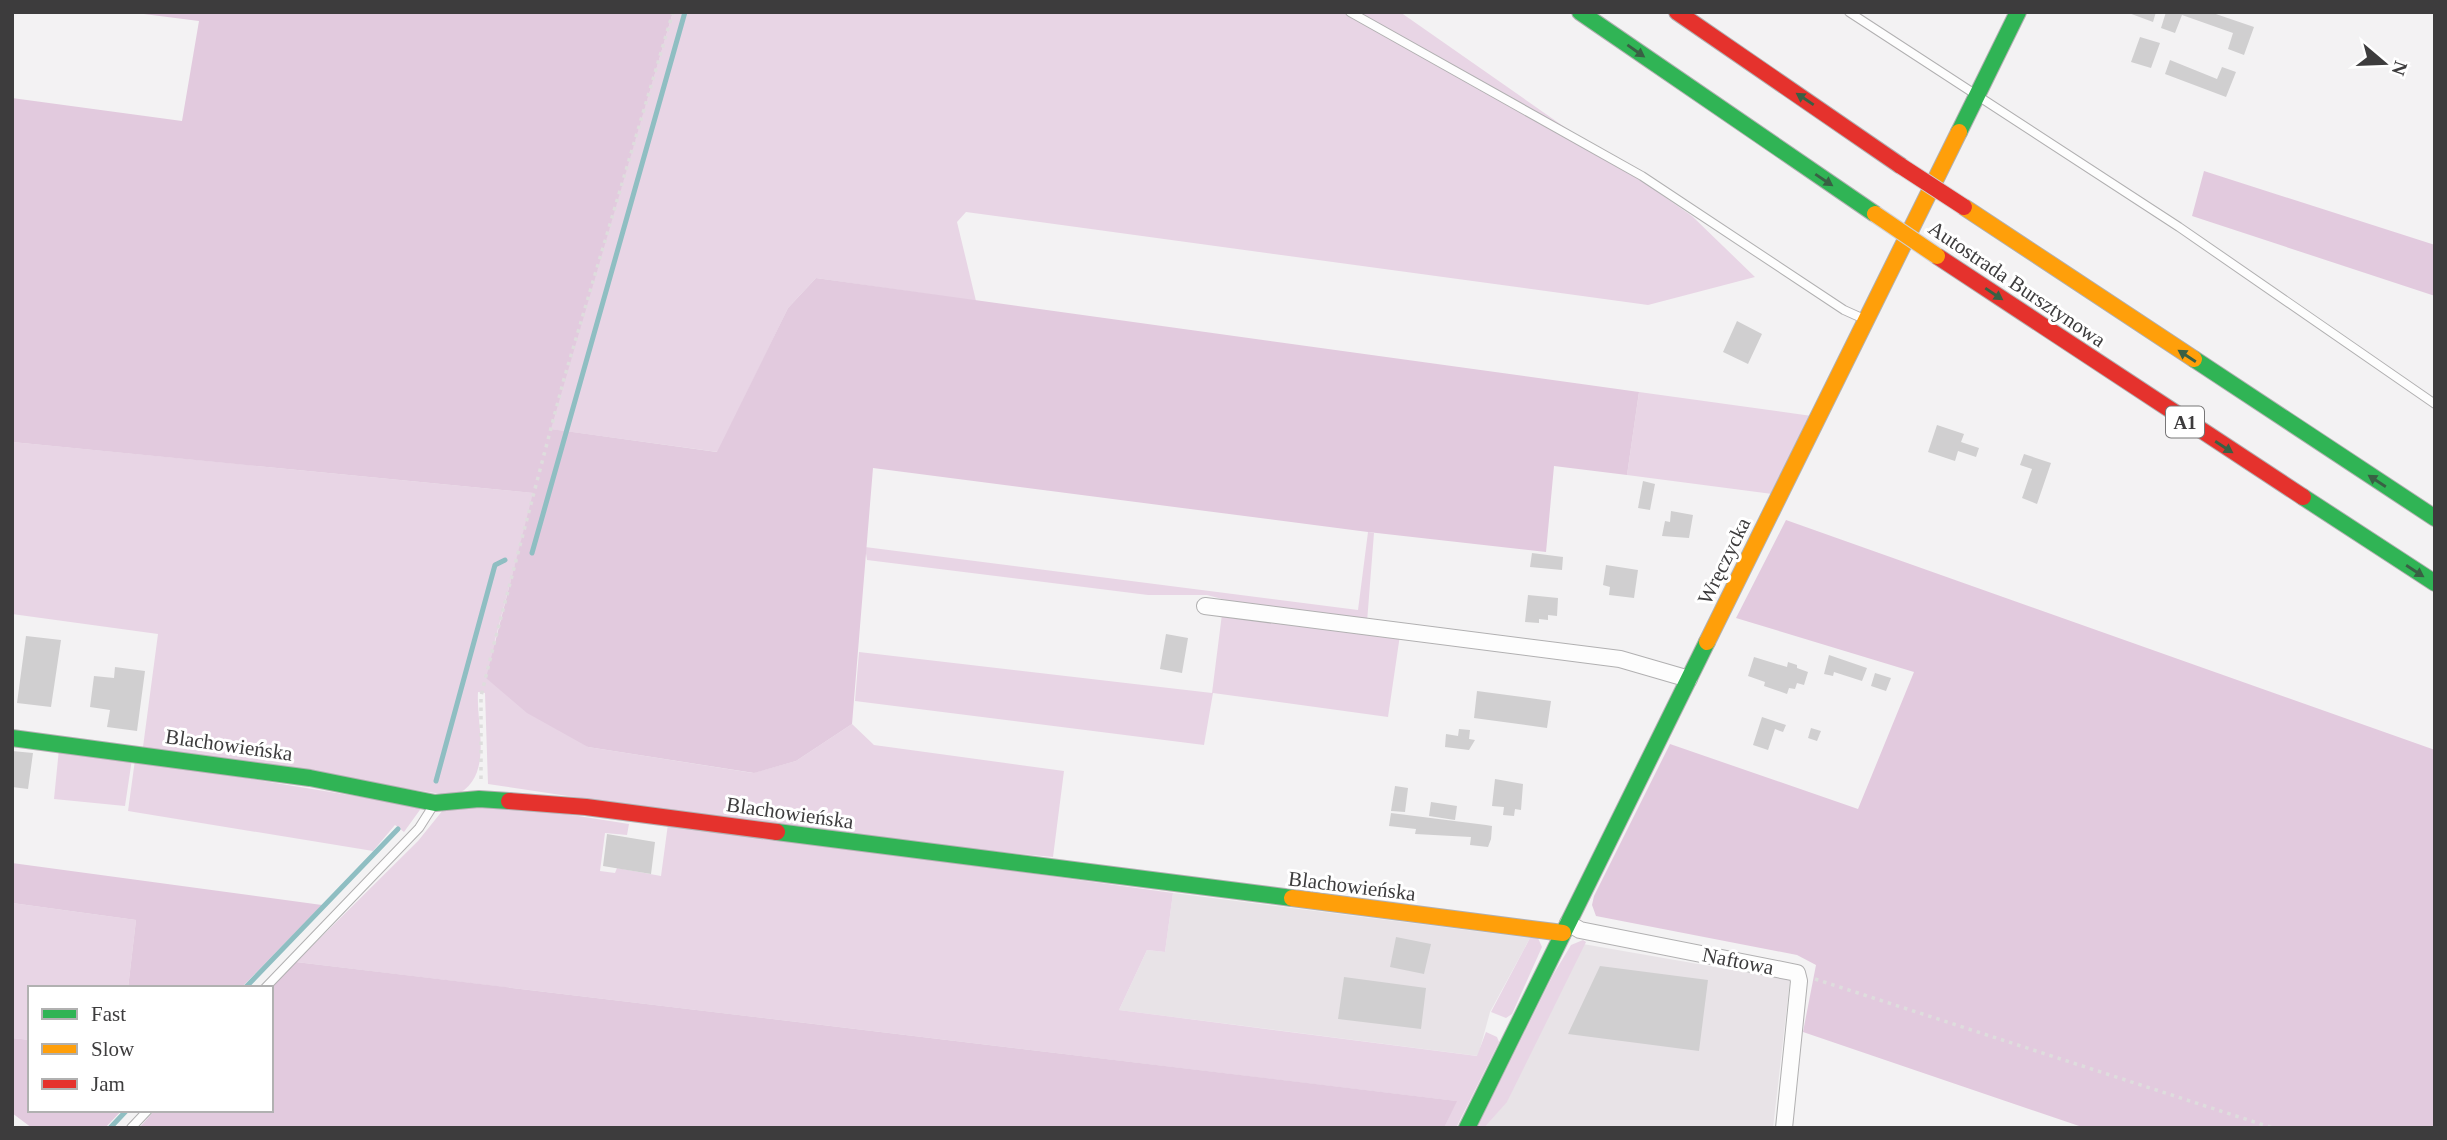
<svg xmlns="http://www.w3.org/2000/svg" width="2447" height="1140" font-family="'Times New Roman',serif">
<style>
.built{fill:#e8e3e7}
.green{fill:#e8d5e5}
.forest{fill:#e2cade}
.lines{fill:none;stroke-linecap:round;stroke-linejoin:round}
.stream{stroke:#8fbec2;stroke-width:5}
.building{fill:#d0cfd0}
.lane-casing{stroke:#b1b0b1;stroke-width:10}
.street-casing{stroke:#b1b0b1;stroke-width:18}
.fast-casing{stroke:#b1b0b1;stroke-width:18}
.slow-casing{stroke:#b1b0b1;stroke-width:18}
.jam-casing{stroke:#b1b0b1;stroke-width:18}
.path{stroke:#dedddd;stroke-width:3.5;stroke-dasharray:3.5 5;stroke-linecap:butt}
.lane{stroke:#fdfdfd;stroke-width:8}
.street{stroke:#fdfdfd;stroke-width:16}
.fast{stroke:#30b455;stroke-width:16}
.slow{stroke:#ff9f0a;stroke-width:16}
.jam{stroke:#e5322d;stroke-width:16}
.slow-bridge-casing{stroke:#d0cfd0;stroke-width:18;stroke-linecap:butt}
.jam-bridge-casing{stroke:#d0cfd0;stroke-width:18;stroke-linecap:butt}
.slow-bridge{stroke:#ff9f0a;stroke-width:16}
.jam-bridge{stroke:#e5322d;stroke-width:16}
.oneway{fill:#396044}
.labels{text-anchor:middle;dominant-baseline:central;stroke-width:6;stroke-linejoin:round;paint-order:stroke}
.shield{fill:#fff;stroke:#777677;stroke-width:2}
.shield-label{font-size:19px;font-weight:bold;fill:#3d3c3d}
.street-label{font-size:21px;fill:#3d3c3d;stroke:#fff}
</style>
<rect width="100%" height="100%" fill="#f3f2f3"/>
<!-- built -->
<path class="built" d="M1173,893L1530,938L1490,1012L1478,1056L1119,1010L1147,950L1165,952Z
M1583,944L1790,980L1773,1128H1484L1507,1101Z"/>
<!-- green -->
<path class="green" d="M673,12H1400L1692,216L1755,277L1648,305L966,212L957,222L976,301L816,278L788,308L718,452L550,429Z
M1639,392L1819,417L1780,495L1627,475Z
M12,442L534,493L494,644L588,747L753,773L796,761L852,724L874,745L1064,771L1053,857L827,835L488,784L485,693L478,692C476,727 495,778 454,796L143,747L158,634L12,614Z
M1368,532L1374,533L1367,622L1252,607L1207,595H1148L867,560L865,547L1358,610Z
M1222,614L1400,635L1388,717L1213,693L1204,745L855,701L859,652L1212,693Z
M59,749L132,759L125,806L54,799Z
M135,760L422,807L404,832L395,825L373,851L128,811Z
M508,805L629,824L627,835L605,833L600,871L615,873L617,868L661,876L668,824L1173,893L1165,952L1147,950L1119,1010L1477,1056L1486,1032L1497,1037L1499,1042L1456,1128H1444L1456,1101L296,962L418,841L443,810Z
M12,903L136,920L128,988H30V1040L12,1038Z
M1530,938H1538L1542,947L1512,1014L1506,1018L1491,1012Z
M1583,940L1586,942L1507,1102L1484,1128H1477L1553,975L1571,945Z"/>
<!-- forest -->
<path class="forest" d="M128,12H673L551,429L717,452L788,308L816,278L1639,392L1627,475L1554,466L1546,552L1368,532L873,468L852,724L796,761L754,773L588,747L527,713L486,678L533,493L12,442V98L182,121L199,21Z
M2204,171L2435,245V296L2192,216Z
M1786,520L2435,750V1128H2085L1803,1032L1816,965L1797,955L1596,916L1592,905L1594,896L1670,744L1858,809L1914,672L1736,618Z
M12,863L322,905L241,988H128L136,920L12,903Z
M296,962L1457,1101L1444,1128H139L155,1110H271V988Z
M12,1038L30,1040V1110H122L105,1128H32L12,1113Z"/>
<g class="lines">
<!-- stream -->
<path class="stream" d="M532,553L685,12
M436,781L495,565L505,560
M245,988L398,829
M110,1128L127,1110"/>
</g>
<!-- building -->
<path class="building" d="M2126,12H2156L2153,22Z
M2166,12H2210L2254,27L2244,55L2228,49L2233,33L2182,15L2175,33L2161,28Z
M2140,37L2160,43L2151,68L2131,62Z
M2170,60L2217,79L2222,67L2236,72L2226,97L2165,74Z
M1737,321L1762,334L1748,364L1723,352Z
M1937,425L1964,434L1961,442L1979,448L1976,457L1958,451L1955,461L1928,452Z
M2024,454L2051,463L2037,504L2022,498L2032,469L2020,465Z
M1643,481L1655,484L1650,510L1638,508Z
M1671,511L1693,515L1689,538L1662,536L1665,521L1670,522Z
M1532,553L1563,557L1562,570L1530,567Z
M1606,565L1638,570L1634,598L1609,595L1610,587L1603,585Z
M1528,595L1558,598L1557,616L1548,615V620L1539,619V623L1525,622Z
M1166,634L1188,638L1182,673L1160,669Z
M26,636L61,640L51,707L17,703Z
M1829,655L1867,668L1862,681L1834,672L1833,676L1824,674Z
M1754,657L1787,667L1788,662L1797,665V668L1808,672L1804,685L1797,683L1795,689L1789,688L1787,694L1764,686L1765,682L1748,676Z
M115,667L145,671L137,731L107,727L110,710L90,707L94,676L114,678Z
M1875,673L1891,678L1886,691L1871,686Z
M1477,691L1551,701L1547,728L1474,718Z
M1762,717L1786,725L1783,732L1775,729L1768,750L1753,745Z
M1811,728L1821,731L1817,741L1808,738Z
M1459,729L1470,730L1469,739L1475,740L1469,750L1445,747L1446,734L1458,736Z
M12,751L33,753L28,789L12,787Z
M1495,779L1523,784L1521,810L1515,809L1514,816L1503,815L1504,807L1492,806Z
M1395,786L1408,788L1405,812L1391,811Z
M1431,802L1457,806L1455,820L1429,816Z
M1391,813L1486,825L1492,826L1491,839L1488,847L1470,845L1471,837L1415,834L1416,829L1389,826Z
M607,834L655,842L651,874L603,866Z
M1396,937L1431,944L1424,974L1390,967Z
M1600,966L1708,980L1699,1051L1568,1034Z
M1344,977L1426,988L1421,1029L1338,1019Z"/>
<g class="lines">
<!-- lane casing -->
<g class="lane-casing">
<path id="lane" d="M1350,12L1642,176L1844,310L1864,319
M1849,12L2179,227L2435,404
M265,988L419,828L433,806
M131,1128L148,1110"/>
</g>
<!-- street casing -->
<g class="street-casing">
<path id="street" d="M1205,606L1620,659L1689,679
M1568,923L1580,930L1797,973L1799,981L1784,1128"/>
</g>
<!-- fast casing -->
<g class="fast-casing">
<path id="fast" d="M1580,12L1875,214
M1959,132L2018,12
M2194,359L2435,518
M2303,497L2435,583
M12,738L310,778L435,803L479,799L509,801
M777,832L1292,898
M1467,1128L1707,642"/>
</g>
<!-- slow casing -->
<g class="slow-casing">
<path id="slow" d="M1964,207L2194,359
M1707,642L1959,132
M1292,898L1563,933"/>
</g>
<!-- jam casing -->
<g class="jam-casing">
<path id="jam" d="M1677,12L1901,166
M1937,256L2303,497
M509,801L586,807L777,832"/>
</g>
<!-- path -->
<path class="path" d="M481,779V696L494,644L564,379L673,12
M1815,979L2273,1128"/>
<!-- lane -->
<use href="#lane" class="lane"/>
<!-- street -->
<use href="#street" class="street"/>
<!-- fast -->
<use href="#fast" class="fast"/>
<!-- slow -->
<use href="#slow" class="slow"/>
<!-- jam -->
<use href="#jam" class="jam"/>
<!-- slow-bridge casing -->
<g class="slow-bridge-casing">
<path id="slow-bridge" d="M1875,214L1937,256"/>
</g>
<!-- jam-bridge casing -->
<g class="jam-bridge-casing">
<path id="jam-bridge" d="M1901,166L1964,207"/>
</g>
<!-- slow-bridge -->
<use href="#slow-bridge" class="slow-bridge"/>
<!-- jam-bridge -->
<use href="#jam-bridge" class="jam-bridge"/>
</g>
<!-- one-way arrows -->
<defs><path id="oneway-solid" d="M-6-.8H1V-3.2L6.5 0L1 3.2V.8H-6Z" transform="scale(1.75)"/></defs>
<g class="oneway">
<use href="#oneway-solid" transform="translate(1636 51) rotate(35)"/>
<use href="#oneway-solid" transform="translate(1805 99) rotate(-146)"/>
<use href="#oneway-solid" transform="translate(1824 180) rotate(34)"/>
<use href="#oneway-solid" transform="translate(1994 294) rotate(34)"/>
<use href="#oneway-solid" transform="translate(2187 356) rotate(-147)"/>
<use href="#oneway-solid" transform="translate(2224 447) rotate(33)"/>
<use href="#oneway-solid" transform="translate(2377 481) rotate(-147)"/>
<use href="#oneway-solid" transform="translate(2415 571) rotate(33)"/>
</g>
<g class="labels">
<!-- shield labels -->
<rect class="shield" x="2166" y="406.5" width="38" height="31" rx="5"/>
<g class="shield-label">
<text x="2185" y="422">A1</text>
</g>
<!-- street labels -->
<g class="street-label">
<text transform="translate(2017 284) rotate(34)">Autostrada Bursztynowa</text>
<text transform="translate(1724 561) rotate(-64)">Wręczycka</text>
<text transform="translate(229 745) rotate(8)">Blachowieńska</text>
<text transform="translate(790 813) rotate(8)">Blachowieńska</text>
<text transform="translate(1352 886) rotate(7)">Blachowieńska</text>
<text transform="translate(1738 961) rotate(11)">Naftowa</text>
</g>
</g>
<!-- border -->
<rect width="2447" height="1140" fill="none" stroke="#3d3c3d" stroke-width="28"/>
<!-- legend -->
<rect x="28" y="986" width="245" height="126" fill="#ffffff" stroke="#b1b1b1" stroke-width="2"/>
<rect x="42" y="1009" width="35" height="10" fill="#30b455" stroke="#b1b1b1" stroke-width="2"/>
<text x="91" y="1021" font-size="21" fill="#3d3c3d">Fast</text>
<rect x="42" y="1044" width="35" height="10" fill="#ff9f0a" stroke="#b1b1b1" stroke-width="2"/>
<text x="91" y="1056" font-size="21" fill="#3d3c3d">Slow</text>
<rect x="42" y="1079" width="35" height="10" fill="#e5322d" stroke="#b1b1b1" stroke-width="2"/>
<text x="91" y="1091" font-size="21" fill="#3d3c3d">Jam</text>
<!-- north arrow -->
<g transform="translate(2384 63) rotate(109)" stroke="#ffffff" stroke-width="5" paint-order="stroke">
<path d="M0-5L12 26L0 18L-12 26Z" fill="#3d3c3d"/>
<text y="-10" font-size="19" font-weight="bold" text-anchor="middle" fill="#3d3c3d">N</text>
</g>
</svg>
